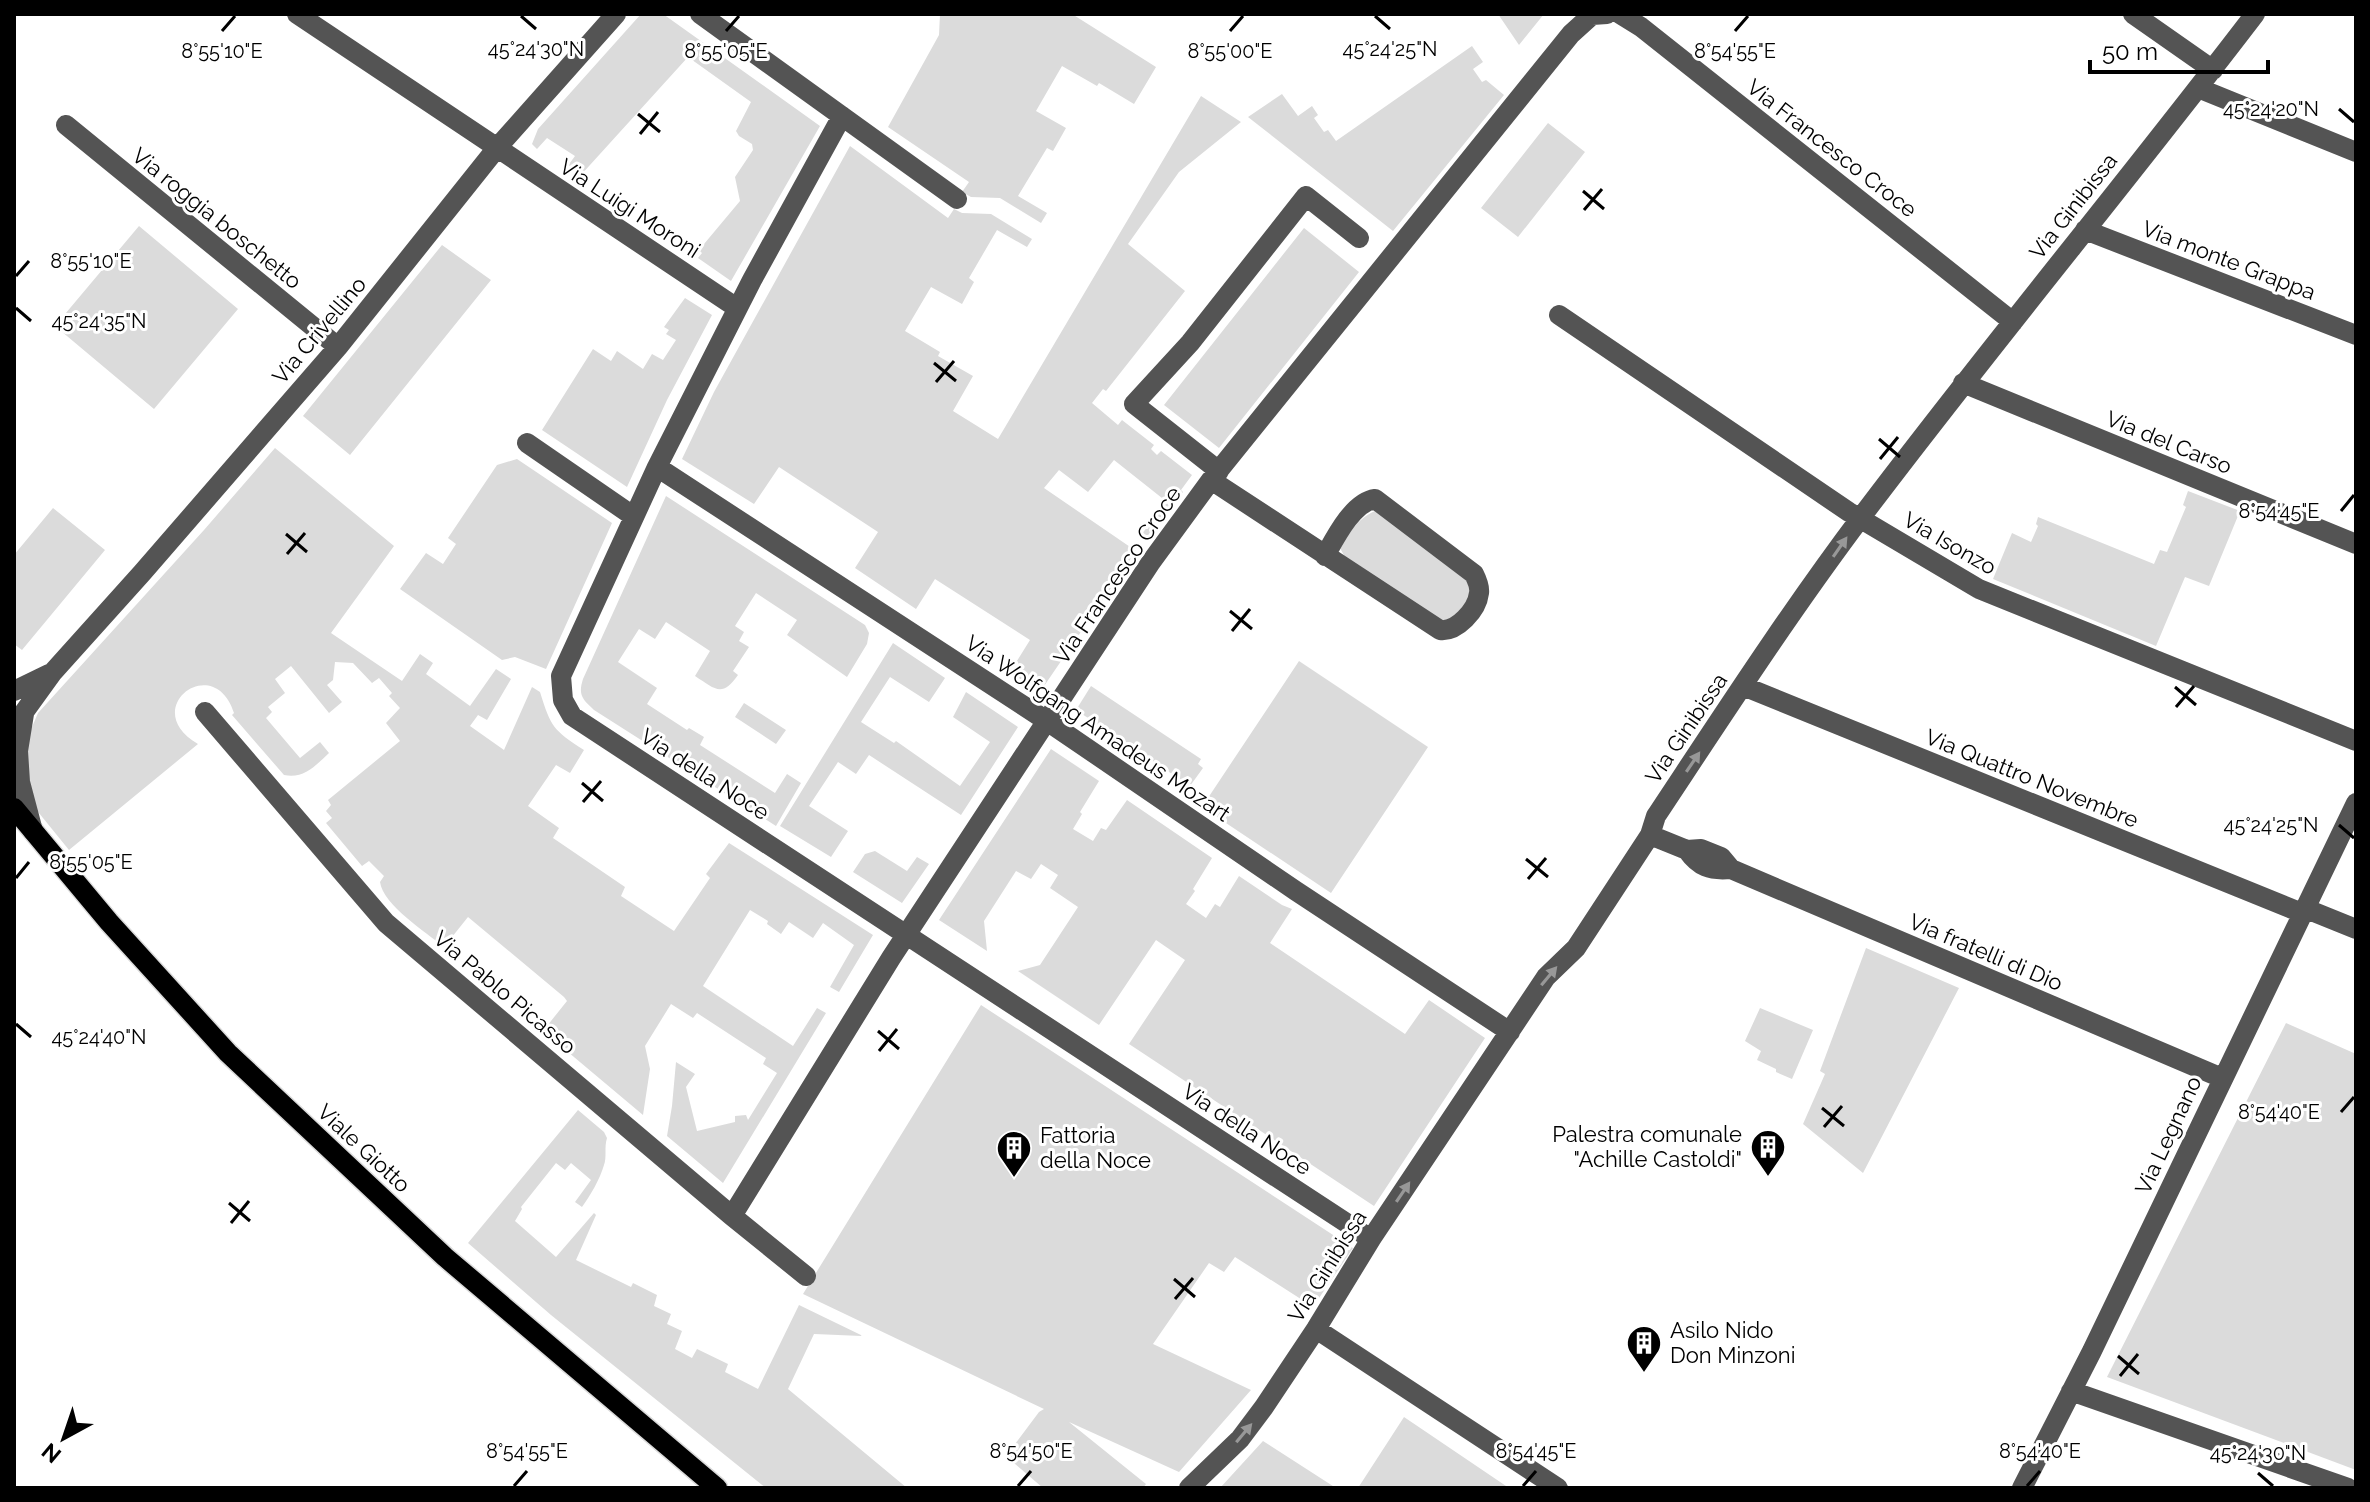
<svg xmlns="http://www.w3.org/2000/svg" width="2370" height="1502" font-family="Raleway,sans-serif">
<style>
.green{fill:#dbdbdb}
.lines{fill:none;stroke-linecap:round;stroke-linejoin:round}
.major-casing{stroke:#dbdbdb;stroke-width:23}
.minor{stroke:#545454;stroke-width:20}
.major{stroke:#000;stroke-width:20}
.oneway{fill:#989898}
.ticks{fill:none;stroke:#000;stroke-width:3}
.labels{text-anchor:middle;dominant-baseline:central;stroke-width:6;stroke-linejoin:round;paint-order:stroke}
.street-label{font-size:22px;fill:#000;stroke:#fff}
.poi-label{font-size:22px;fill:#000;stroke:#fff;text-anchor:start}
.ticks-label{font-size:20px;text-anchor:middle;fill:#000;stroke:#fff;stroke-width:6;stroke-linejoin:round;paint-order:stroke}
</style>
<rect width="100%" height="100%" fill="#fff"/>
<!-- green -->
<path class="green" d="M641,14H663L820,126L731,281L698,258L702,253L699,250L740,201L735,177L753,150L752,144L739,136L736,131L751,102L688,57L580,176L567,167L575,156L547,138L537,149L532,144L538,129Z
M940,14H1072L1156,67L1134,104L1099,83L1097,86L1062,66L1036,111L1066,128L1053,151L1047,148L1018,196L1047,213L1041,223L1000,198L971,197L962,192L969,182L888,127L939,35Z
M1498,14H1544L1519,45Z
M1472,46L1483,62L1473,69L1482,82L1486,80L1504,95L1393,231L1248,117L1282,94L1298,116L1312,106L1318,115L1314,118L1324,132L1328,130L1336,141Z
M1201,96L1241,122L1179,172L1128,244L1185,291L1106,391L1103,389L1092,403L1118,425L1122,420L1154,445L1151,449L1157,455L1161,451L1192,475L1181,490L1183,492L1145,539L1141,535L1167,502L1114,460L1088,492L1059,470L1044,488L1136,551L1040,692L1010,672L1030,640L935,579L916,609L855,568L878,532L779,467L754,504L682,459L714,392L850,146L948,218L954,209L962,213L991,214L1032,239L1027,247L997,230L969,278L974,282L962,304L931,287L905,331L940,352L938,356L973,376L953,411L998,439Z
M1548,123L1585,152L1518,237L1481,208Z
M139,226L238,309L154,409L55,326Z
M1304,228L1359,272L1219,448L1164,405Z
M442,245L491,280L350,455L303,416Z
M685,298L712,315L667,400L627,487L542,430L593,349L611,361L617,351L643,369L652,354L663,360L676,340L666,334L669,330L664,327Z
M275,448L394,546L331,633L402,681L420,654L433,663L426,674L470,706L496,669L511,679L487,720L478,715L470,726L504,750L532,687L540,692C551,727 553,730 584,750L570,773L556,765L528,806L559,828L553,838L625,887L621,896L674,931L710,878L706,874L729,843L873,935L839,992L830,987L854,945L823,923L813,938L789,922L781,934L767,924L768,921L750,910L703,986L793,1046L817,1008L826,1013L723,1183L667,1136L672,1106L676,1062L695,1074L686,1087L697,1131L735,1122V1116L746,1115L748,1120L777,1073L763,1064L766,1058L697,1013L693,1018L671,1004L645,1046L650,1069L643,1115L543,1031L567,1001L564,997L468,917L444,947C426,932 383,905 380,882L384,876L369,861L362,866L326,823L332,818L326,811L331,805L328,800L400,741L386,723L400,708L389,696L392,693L379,678L372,683L353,663L335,662L333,680L327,685L342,702L329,713L291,666L275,679L285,693L268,707L272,712L266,718L300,758L320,742L329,753C315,766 304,779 284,775L232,715L234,713C214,650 137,709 198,744L69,850L30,802L23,748L38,713L204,530Z
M517,459L612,523L546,669L515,657L502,660L400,589L426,553L443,564L456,544L448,538L497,465Z
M2188,491L2240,511L2209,586L2185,577L2156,646L1993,579L2012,533L2031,542L2038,526L2036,524L2038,517L2154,564L2160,550L2167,552L2186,507L2183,505Z
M666,496L865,625L869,633L867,644L847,677L787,635L797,620L756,593L735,626L744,632L739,641L749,647L733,671L738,675C722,698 715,689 695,676L710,651L666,622L655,639L639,629L618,662L657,688L647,704L687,730L689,728L704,737L700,745L775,793L787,774L801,783L776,826L594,710C582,699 578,695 583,679Z
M53,508L105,550L22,650L14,644V555Z
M1375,511L1464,575C1476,596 1466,611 1447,623L1347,561L1340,548C1350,532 1357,519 1375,511Z
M893,643L945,678L929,702L890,677L861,722L894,743L896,741L960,786L990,742L953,717L966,692L1018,727L961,815L869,755L856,774L838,762L809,806L848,831L831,857L780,826Z
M1299,661L1428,747L1331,893L1202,807Z
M1091,686L1201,759L1198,764L1203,768L1190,786L1076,710Z
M744,703L786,730L776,744L735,717Z
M1051,749L1099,781L1080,812L1082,814L1073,829L1093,841L1101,828L1106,830L1127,800L1212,858L1193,889L1195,891L1186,904L1206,918L1215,904L1220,907L1239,876L1282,905L1292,909L1270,943L1405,1034L1429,1000L1485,1038L1374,1206L1129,1044L1185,960L1156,940L1099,1025L1018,971L1040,965L1078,907L1050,888L1058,875L1041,864L1031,879L1016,871L984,921L987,951L939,920Z
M875,851L907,871L917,857L929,864L902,903L853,872L865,854Z
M1866,948L1959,988L1863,1173L1803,1124L1825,1074L1820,1071Z
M981,1005L1353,1248L1317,1301L1307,1303L1235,1257L1224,1272L1209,1263L1153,1344L1251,1390L1179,1472L1069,1422L1146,1484L1143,1488H1043L1006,1456L1039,1412L1044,1409L803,1294Z
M1760,1008L1813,1030L1792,1079L1776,1072V1069L1757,1060L1761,1051L1745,1041Z
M2286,1023L2356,1054V1470L2107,1377Z
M578,1110L604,1132L607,1138C604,1147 607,1157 604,1165C600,1179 590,1196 582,1207L575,1202L591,1180L571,1163L565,1170L556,1163L521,1207L522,1209L515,1221L556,1257L594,1213L596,1215L576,1260L631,1287L633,1283L657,1295L654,1306L671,1314L667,1324L682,1331L675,1349L692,1358L697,1349L728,1364L725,1372L758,1389L799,1305L863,1336L814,1334L788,1389L907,1488H766L551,1315L468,1243Z
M1404,1417L1509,1488H1358Z
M1263,1441L1336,1488H1220Z"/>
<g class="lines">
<!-- major casing -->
<g class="major-casing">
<path id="major" d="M14,808L109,922L228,1053L445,1257L717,1488"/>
</g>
<!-- minor -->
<path class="minor" d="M297,14L737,308
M700,14L957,199
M1620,14L1641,27L2013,322
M2133,14L2213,70
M2198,88L2356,152
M842,116L752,280L657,467L561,676L563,700L572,716L1371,1239
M66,125L338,347
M2085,230L2356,335
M1559,315L1849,512L1979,589L2356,741
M1963,383L2356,544
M527,443L633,516
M657,467L1047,721L1296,891L1510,1032
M1219,471L1134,404L1190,343L1306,196L1359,238
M1211,480L1440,630C1457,632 1477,610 1479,593C1480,587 1477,580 1474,574L1375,499C1353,502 1335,538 1325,556
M1743,686L2302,913
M14,691L49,674
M205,712L386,923L732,1216L806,1276
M24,714L18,751L20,782L33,831
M14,726L53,672L142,573L338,347L496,149L616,14
M1650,835L1687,850L1701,849L1721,857L1731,869L2222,1078
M1687,850C1699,867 1710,871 1731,869
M2304,908L2356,929
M732,1216L891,958L1151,562L1211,480L1571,34L1592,15L1607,14
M1316,1329L1558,1488
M2071,1391L2348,1488
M1189,1488L1240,1439L1264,1407L1316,1329L1371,1239L1546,977L1576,948L1650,835L1656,816C1723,715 1789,613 1862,516C1990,346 2126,183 2255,14
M2022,1488L2092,1351L2356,803"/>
<!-- major -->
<use href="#major" class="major"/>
</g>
<!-- one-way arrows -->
<defs><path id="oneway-solid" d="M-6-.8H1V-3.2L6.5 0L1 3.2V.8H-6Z" transform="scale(2)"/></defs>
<g class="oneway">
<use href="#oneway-solid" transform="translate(1840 547) rotate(-55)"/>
<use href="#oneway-solid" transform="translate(1693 762) rotate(-56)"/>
<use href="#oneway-solid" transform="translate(1549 976) rotate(-50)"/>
<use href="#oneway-solid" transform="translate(1403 1192) rotate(-56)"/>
<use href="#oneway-solid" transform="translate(1244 1433) rotate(-50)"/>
</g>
<!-- ticks -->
<path class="ticks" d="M521,16L536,29M1375,16L1390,29M222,31L235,16M726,31L739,16M1230,31L1243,16M1735,31L1748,16M2339,109L2354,122M638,114L660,132M640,134L658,112M1583,191L1604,209M1584,210L1602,189M16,276L29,261M16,308L31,321M934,363L956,381M936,382L954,361M1879,439L1900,457M1880,459L1898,437M2341,511L2354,495M286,534L307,552M287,554L305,533M1230,611L1252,629M1232,631L1250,609M2175,687L2196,705M2176,707L2194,686M582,783L603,801M583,802L601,781M2339,825L2354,838M1526,859L1548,877M16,878L29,862M1528,879L1546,858M16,1024L31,1037M878,1031L899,1049M879,1051L897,1029M1822,1108L1844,1126M2341,1112L2354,1097M1824,1127L1842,1106M229,1203L250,1221M231,1223L249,1201M1174,1279L1195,1297M1175,1299L1193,1278M2118,1356L2139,1374M2120,1376L2138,1354M2258,1473L2273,1486M514,1486L527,1471M1018,1486L1031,1471M1523,1486L1536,1471M2027,1486L2040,1471"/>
<!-- icons -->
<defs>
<g id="building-pin" transform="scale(1.8)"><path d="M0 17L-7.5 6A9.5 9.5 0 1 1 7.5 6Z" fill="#000" stroke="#fff"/><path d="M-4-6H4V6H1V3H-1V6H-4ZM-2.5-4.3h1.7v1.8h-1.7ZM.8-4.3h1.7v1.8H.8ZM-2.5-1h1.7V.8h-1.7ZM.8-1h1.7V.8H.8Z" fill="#fff"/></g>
</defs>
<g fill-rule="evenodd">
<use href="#building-pin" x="1768" y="1147"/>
<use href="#building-pin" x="1014" y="1148"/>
<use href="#building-pin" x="1644" y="1343"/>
</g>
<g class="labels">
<!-- street labels -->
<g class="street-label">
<text transform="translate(1832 148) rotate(38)">Via Francesco Croce</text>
<text transform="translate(2073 206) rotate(-52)">Via Ginibissa</text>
<text transform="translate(630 208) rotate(33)">Via Luigi Moroni</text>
<text transform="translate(217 218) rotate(39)">Via roggia boschetto</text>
<text transform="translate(2229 260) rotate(21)">Via monte Grappa</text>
<text transform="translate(319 330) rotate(-50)">Via Crivellino</text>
<text transform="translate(2169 442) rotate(22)">Via del Carso</text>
<text transform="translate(1950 543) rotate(30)">Via Isonzo</text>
<text transform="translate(1117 575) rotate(-56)">Via Francesco Croce</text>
<text transform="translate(1098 728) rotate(34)">Via Wolfgang Amadeus Mozart</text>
<text transform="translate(1686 728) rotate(-56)">Via Ginibissa</text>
<text transform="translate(705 774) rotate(33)">Via della Noce</text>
<text transform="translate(2032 778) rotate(22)">Via Quattro Novembre</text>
<text transform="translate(1986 952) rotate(23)">Via fratelli di Dio</text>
<text transform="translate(505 992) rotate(40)">Via Pablo Picasso</text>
<text transform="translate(1247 1129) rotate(33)">Via della Noce</text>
<text transform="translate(2168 1135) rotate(-65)">Via Legnano</text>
<text transform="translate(364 1148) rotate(43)">Viale Giotto</text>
<text transform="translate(1327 1266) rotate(-58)">Via Ginibissa</text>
</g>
<!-- poi labels -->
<g class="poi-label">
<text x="1742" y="1134" text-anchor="end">Palestra comunale<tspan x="1742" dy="25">"Achille Castoldi"</tspan></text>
<text x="1040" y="1135">Fattoria<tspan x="1040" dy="25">della Noce</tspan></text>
<text x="1670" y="1330">Asilo Nido<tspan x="1670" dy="25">Don Minzoni</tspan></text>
</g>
</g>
<g class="ticks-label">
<text x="536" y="56">45°24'30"N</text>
<text x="1390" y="56">45°24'25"N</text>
<text x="222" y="58">8°55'10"E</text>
<text x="726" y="58">8°55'05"E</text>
<text x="1230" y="58">8°55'00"E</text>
<text x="1735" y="58">8°54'55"E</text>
<text x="2271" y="116">45°24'20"N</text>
<text x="91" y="268">8°55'10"E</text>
<text x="99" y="328">45°24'35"N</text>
<text x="2279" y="518">8°54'45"E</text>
<text x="2271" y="832">45°24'25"N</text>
<text x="91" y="869">8°55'05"E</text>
<text x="99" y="1044">45°24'40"N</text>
<text x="2279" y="1119">8°54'40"E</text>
<text x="527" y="1458">8°54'55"E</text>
<text x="1031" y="1458">8°54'50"E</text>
<text x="1536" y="1458">8°54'45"E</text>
<text x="2040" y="1458">8°54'40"E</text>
<text x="2258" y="1460">45°24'30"N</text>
</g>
<!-- border -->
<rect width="2370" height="1502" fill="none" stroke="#000000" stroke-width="32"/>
<!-- north arrow -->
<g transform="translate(64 1438) rotate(220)" stroke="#ffffff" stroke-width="6" paint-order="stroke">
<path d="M0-6L14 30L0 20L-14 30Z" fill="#000000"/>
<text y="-12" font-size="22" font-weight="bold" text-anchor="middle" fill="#000000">N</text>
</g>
<!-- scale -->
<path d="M2090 60v12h178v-12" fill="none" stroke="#000000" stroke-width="4"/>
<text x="2102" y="60" font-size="24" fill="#000000" stroke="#ffffff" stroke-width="6" paint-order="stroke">50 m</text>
</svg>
